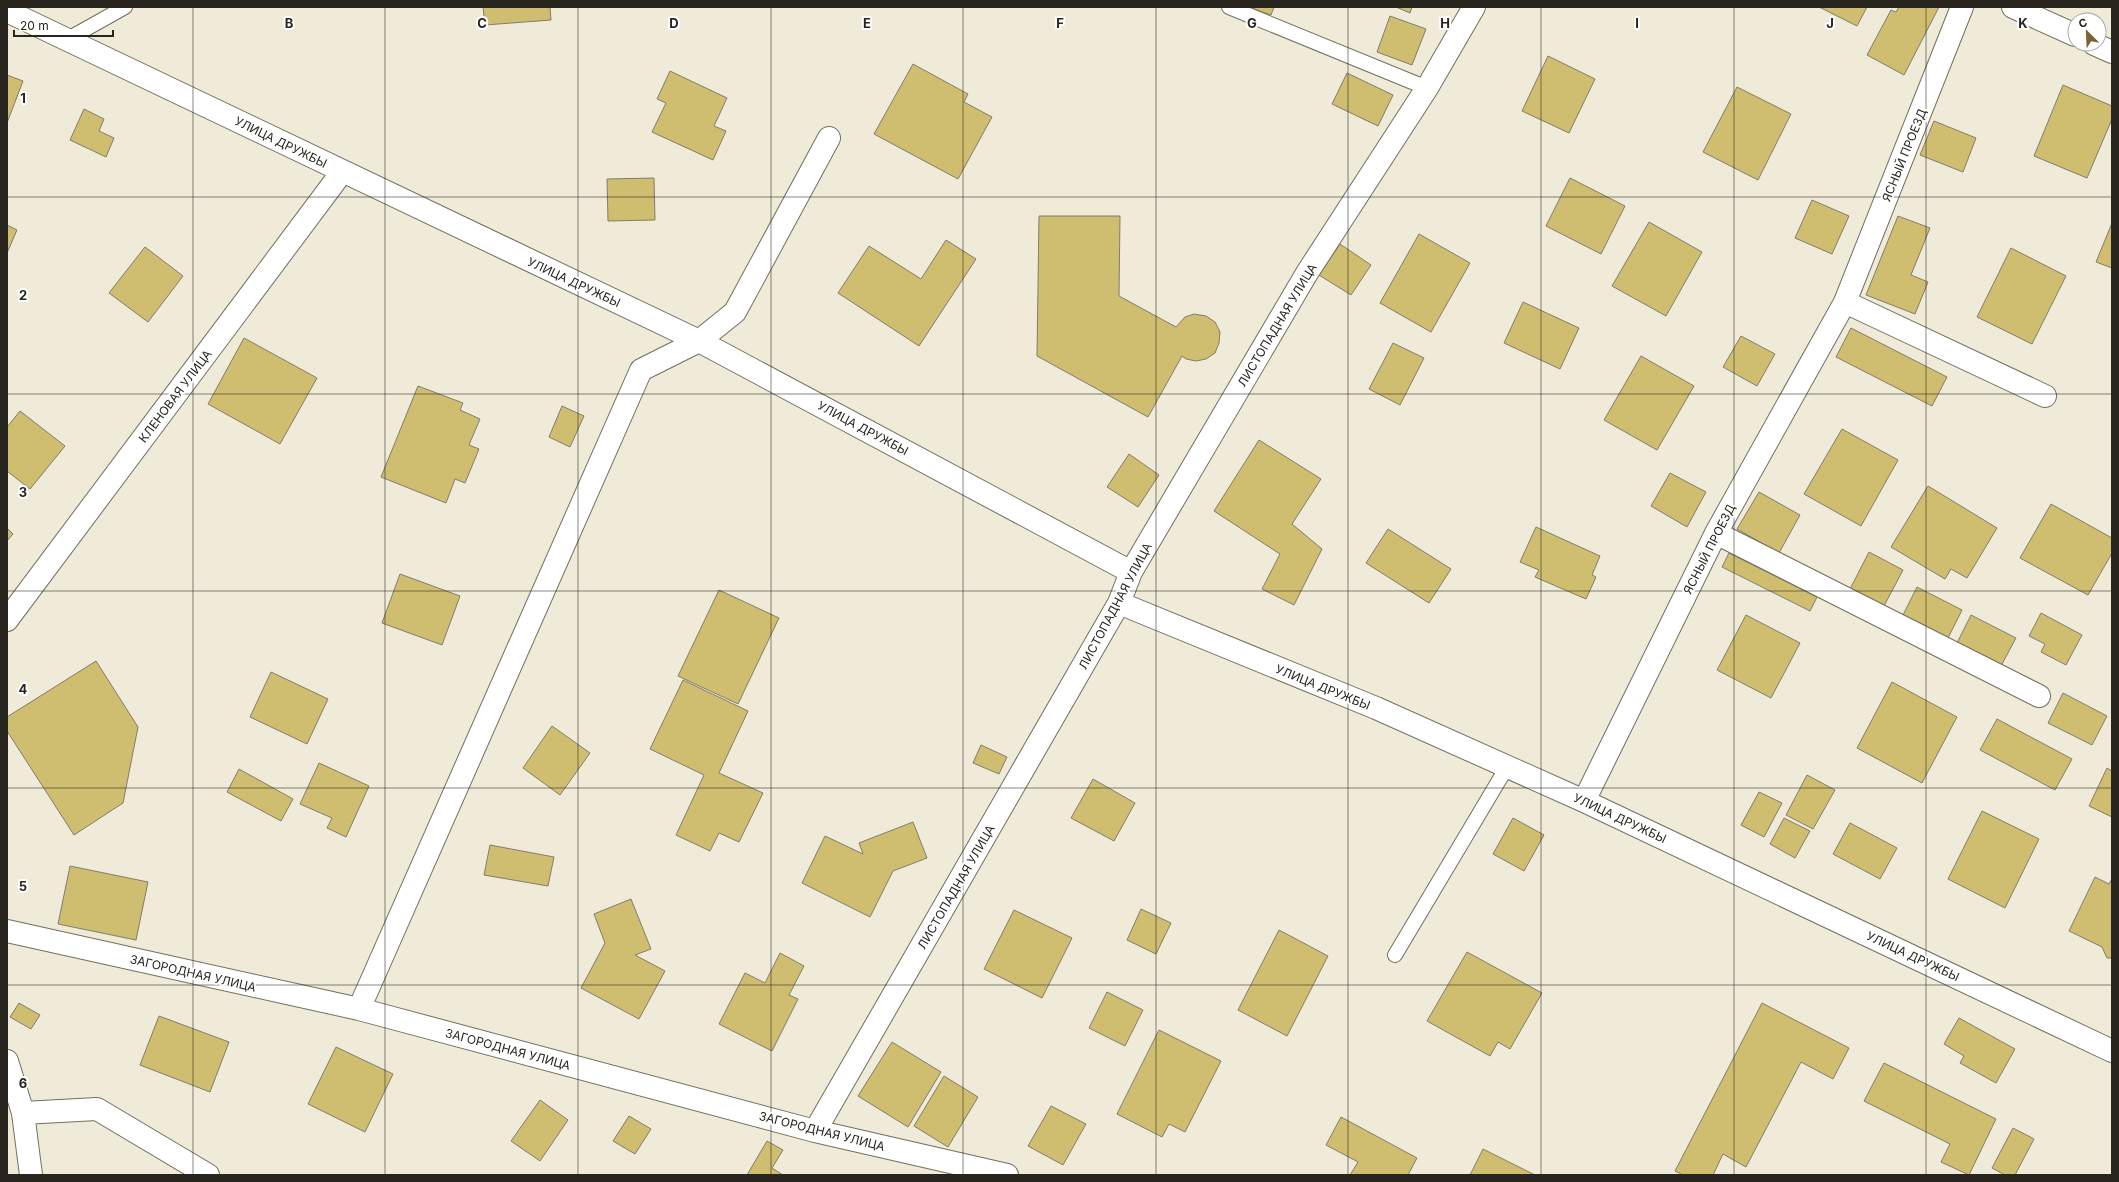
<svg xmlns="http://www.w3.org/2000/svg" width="2119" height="1182" font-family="Inter,sans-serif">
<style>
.building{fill:#cfbd70;stroke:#807d6c}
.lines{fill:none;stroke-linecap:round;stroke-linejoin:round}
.lane-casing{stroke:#726f5e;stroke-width:16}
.street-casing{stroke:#726f5e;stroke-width:24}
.lane{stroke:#fff;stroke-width:14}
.street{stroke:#fff;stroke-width:22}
.grid{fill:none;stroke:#27251e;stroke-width:1;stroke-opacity:0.55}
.labels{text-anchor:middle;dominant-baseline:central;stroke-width:4;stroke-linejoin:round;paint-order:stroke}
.street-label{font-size:12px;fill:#27251e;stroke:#fff}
.grid-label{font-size:13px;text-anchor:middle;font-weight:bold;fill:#27251e;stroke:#fff;stroke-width:4;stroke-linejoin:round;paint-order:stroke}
</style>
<rect width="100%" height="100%" fill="#efebd8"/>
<!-- building -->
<path class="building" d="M483,7H550L551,20L485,25Z
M1249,7H1274L1271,15Z
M1396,7H1412L1410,13Z
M1819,7H1867L1857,26Z
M1899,7H1939L1904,75L1867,55L1891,10L1896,12Z
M1390,16L1426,29L1412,65L1377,52Z
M1548,56L1595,79L1569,133L1522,111Z
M913,64L968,94L964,102L992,117L958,179L874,134Z
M670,71L727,98L714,126L726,131L713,160L652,132L666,103L657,99Z
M1347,73L1393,95L1378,126L1332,104Z
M7,75L23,81L7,123Z
M2063,85L2112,106V119L2087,178L2034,156Z
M1737,87L1791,114L1758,180L1703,152Z
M84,109L104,119L99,131L114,138L106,157L70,140Z
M1934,121L1976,138L1963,172L1920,155Z
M654,178L655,220L608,221L607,179Z
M1570,178L1625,206L1601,254L1546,226Z
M1812,200L1849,216L1832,254L1795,238Z
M1039,216H1120L1119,296L1176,327L1185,317L1194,314L1206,316L1215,322L1220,332L1219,343L1215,353L1206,359L1196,361L1186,359L1182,356L1148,417L1037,356Z
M1898,216L1930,228L1911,275L1928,282L1915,314L1866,295Z
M1649,222L1702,252L1666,316L1612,286Z
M2112,223V268L2096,262Z
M7,225L17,230L7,253Z
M1419,234L1470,263L1431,332L1380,303Z
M946,240L976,259L919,346L838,293L869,246L921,279Z
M1340,244L1371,265L1351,295L1319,275Z
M145,247L183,276L148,322L109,293Z
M2011,248L2066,276L2032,344L1977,317Z
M1523,302L1579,328L1560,369L1504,343Z
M1851,328L1947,377L1932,406L1836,357Z
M1741,336L1775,354L1757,386L1723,367Z
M244,338L317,378L280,444L208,404Z
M1393,343L1424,358L1400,405L1369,389Z
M1641,356L1694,386L1657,450L1604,420Z
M418,386L463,403L460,410L480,419L469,445L479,449L465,483L455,479L446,503L381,477Z
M562,406L584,416L570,447L549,437Z
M20,411L65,446L30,489L7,471V427Z
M1842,429L1898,460L1861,526L1804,494Z
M1259,440L1321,479L1292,524L1322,549L1294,605L1262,589L1280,554L1214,511Z
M1129,454L1159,475L1138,507L1107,487Z
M1670,473L1706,492L1687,527L1651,506Z
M1928,486L1997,528L1967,578L1951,569L1945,579L1891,547Z
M1759,492L1800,515L1779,553L1737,529Z
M2051,504L2112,538V553L2088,595L2020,558Z
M1536,527L1600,556L1592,575L1596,577L1586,599L1535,577L1539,570L1520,562Z
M7,528L13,534L7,541Z
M1388,529L1451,569L1429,603L1366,563Z
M1869,552L1903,570L1884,606L1850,589Z
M1729,553L1817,597L1810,611L1722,567Z
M400,574L460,596L442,645L382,623Z
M1917,587L1962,610L1948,638L1903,615Z
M719,590L779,618L738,704L678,676Z
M2041,613L2082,635L2066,665L2041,652L2045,644L2029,636Z
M1746,615L1800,643L1771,698L1717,670Z
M1971,615L2016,638L2001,666L1957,643Z
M96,661L138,727L123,803L74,835L7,731V717Z
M271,672L328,699L307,744L250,717Z
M683,680L748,711L719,773L763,793L739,842L719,833L710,851L676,835L704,775L650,749Z
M1892,682L1957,717L1922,783L1857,748Z
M2063,693L2107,716L2092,745L2048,723Z
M1997,719L2072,759L2055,790L1980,750Z
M552,726L590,753L560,795L523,768Z
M981,745L1007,757L999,774L973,763Z
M319,763L369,786L346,837L327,828L332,818L300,804Z
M2107,768L2112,771V817L2089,806Z
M239,769L293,799L281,821L227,792Z
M1807,775L1835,790L1813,829L1786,815Z
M1093,779L1135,803L1114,841L1071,818Z
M1759,792L1782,803L1764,837L1741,825Z
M1982,811L2039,839L2005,908L1948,879Z
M1513,818L1544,835L1524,871L1493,854Z
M1784,818L1810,831L1795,858L1770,844Z
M913,822L927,858L893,871L870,917L802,883L825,836L863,854L859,843Z
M1850,823L1897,848L1880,879L1833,854Z
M490,845L554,857L548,886L484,875Z
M70,866L148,882L136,940L58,924Z
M2095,877L2109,884L2112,879V958H2107L2102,947L2069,931Z
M631,899L651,949L635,955L665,971L639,1019L581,988L605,943L594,914Z
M1141,909L1171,923L1156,954L1127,940Z
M1014,910L1072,938L1042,998L984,969Z
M1279,930L1328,956L1287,1036L1238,1010Z
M1467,952L1542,993L1510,1049L1498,1042L1490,1056L1427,1021Z
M780,953L804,966L789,995L798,999L772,1051L719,1024L745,973L765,983Z
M1107,992L1143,1010L1125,1046L1089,1028Z
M19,1003L40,1015L31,1029L10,1017Z
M1762,1003L1849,1048L1833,1079L1801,1062L1746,1167L1723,1154L1713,1175H1683L1675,1171Z
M159,1016L229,1042L210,1092L140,1065Z
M1959,1018L2015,1049L1996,1083L1960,1063L1964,1056L1944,1044Z
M1159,1030L1221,1061L1185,1132L1169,1124L1162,1137L1117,1114Z
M892,1042L941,1072L908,1127L858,1096Z
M336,1047L393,1074L365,1132L308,1104Z
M1884,1063L1996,1119L1969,1175L1941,1162L1950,1144L1864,1101Z
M944,1076L978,1097L948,1147L914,1126Z
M540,1100L568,1120L540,1161L511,1141Z
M1051,1106L1086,1124L1063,1165L1028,1146Z
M629,1116L651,1129L635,1154L613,1141Z
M1341,1117L1417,1158L1408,1175H1350L1358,1162L1326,1145Z
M2013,1128L2034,1139L2015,1175H2005L1992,1168Z
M767,1141L783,1150L772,1168L783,1175H747Z
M1483,1149L1535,1175H1470Z"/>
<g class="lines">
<!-- lane casing -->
<g class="lane-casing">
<path id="lane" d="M1229,7L1427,88
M68,39L125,7
M1395,955L1507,767"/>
</g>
<!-- street casing -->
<g class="street-casing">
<path id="street" d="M2013,7L2075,35
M7,11L699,341L1131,572
M2094,44L2112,52
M1845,302L2045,396
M1716,533L2039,696
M1119,603L1376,708L1584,801L2112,1051
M7,620L342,172
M1584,801L1716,533L1845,302L1962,7
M7,931L359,1009L815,1131L1007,1175
M359,1009L641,370L699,341L735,312L829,138
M7,1061L23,1113L31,1175
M23,1113L97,1109L208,1175
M815,1131L1119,603L1131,572L1307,273L1427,88L1474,7"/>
</g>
<!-- lane -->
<use href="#lane" class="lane"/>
<!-- street -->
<use href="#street" class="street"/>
</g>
<!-- grid -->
<path class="grid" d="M193,7V1175M385,7V1175M578,7V1175M771,7V1175M963,7V1175M1156,7V1175M1348,7V1175M1541,7V1175M1734,7V1175M1926,7V1175M7,197H2112M7,394H2112M7,591H2112M7,788H2112M7,985H2112"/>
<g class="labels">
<!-- street labels -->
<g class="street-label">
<text transform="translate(281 142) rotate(26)">УЛИЦА ДРУЖБЫ</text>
<text transform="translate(1904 155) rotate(-68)">ЯСНЫЙ ПРОЕЗД</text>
<text transform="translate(574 282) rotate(25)">УЛИЦА ДРУЖБЫ</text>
<text transform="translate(1277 325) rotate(-59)">ЛИСТОПАДНАЯ УЛИЦА</text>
<text transform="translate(175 396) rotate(-53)">КЛЕНОВАЯ УЛИЦА</text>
<text transform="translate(863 428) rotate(28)">УЛИЦА ДРУЖБЫ</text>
<text transform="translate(1709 549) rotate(-63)">ЯСНЫЙ ПРОЕЗД</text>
<text transform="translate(1115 606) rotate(-62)">ЛИСТОПАДНАЯ УЛИЦА</text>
<text transform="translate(1323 687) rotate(22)">УЛИЦА ДРУЖБЫ</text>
<text transform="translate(1620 818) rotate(25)">УЛИЦА ДРУЖБЫ</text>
<text transform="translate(956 887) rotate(-60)">ЛИСТОПАДНАЯ УЛИЦА</text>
<text transform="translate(1913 956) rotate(25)">УЛИЦА ДРУЖБЫ</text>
<text transform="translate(193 973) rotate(13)">ЗАГОРОДНАЯ УЛИЦА</text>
<text transform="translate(508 1049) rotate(15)">ЗАГОРОДНАЯ УЛИЦА</text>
<text transform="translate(822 1131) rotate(14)">ЗАГОРОДНАЯ УЛИЦА</text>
</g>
</g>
<g class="grid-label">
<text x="289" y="28">B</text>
<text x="482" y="28">C</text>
<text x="674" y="28">D</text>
<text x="867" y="28">E</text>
<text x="1060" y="28">F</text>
<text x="1252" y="28">G</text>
<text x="1445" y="28">H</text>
<text x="1637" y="28">I</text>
<text x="1830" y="28">J</text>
<text x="2023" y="28">K</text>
<text x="23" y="103">1</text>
<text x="23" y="300">2</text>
<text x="23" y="497">3</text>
<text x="23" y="694">4</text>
<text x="23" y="891">5</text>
<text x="23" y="1088">6</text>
</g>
<!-- border -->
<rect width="2119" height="1182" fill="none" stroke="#27251e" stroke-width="16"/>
<!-- north arrow -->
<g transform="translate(2087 32) rotate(336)"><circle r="19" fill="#ffffff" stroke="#a9a8a5"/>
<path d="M0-3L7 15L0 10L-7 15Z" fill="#7c6234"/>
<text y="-6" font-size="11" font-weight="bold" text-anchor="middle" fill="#27251e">С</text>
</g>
<!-- scale -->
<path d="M14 30v6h99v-6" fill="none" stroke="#27251e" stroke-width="2"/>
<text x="20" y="30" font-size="12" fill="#27251e" stroke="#ffffff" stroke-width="3" paint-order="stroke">20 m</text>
</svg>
